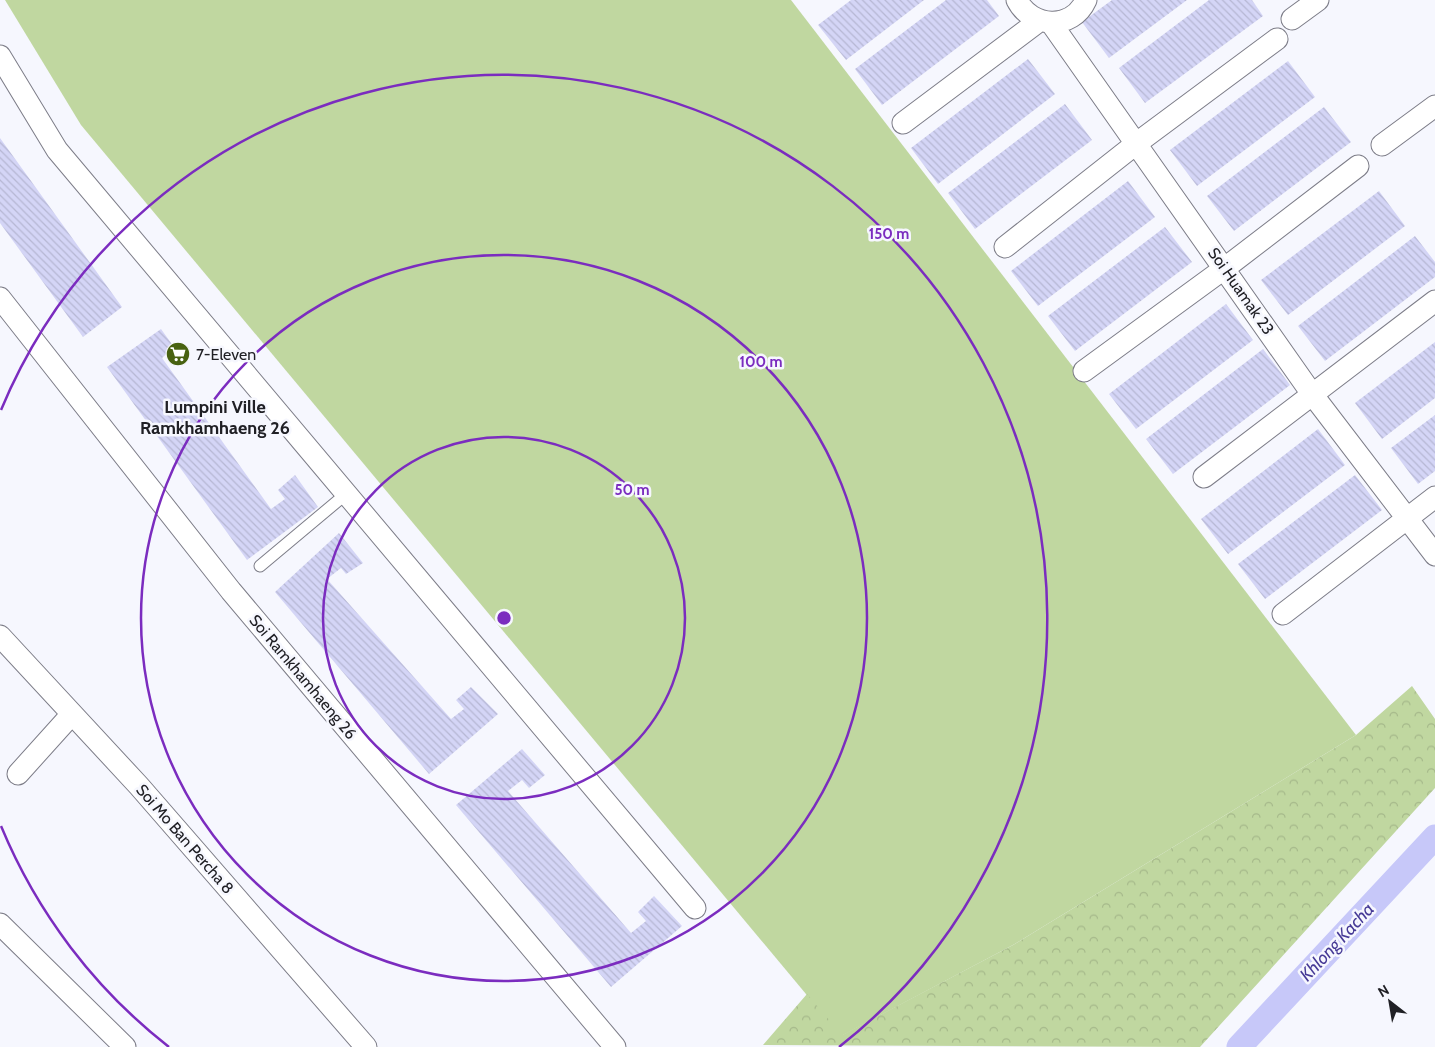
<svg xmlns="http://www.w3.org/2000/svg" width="1435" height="1047" font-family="Cabin,sans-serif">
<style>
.grass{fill:#c0d7a0}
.forest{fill:url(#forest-crowns)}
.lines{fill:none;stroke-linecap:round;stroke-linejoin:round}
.canal{stroke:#c7c8f9;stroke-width:25}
.building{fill:url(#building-back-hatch)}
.service-casing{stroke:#7d7d88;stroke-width:13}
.minor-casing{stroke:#7d7d88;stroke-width:23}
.service{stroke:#fff;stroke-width:11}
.minor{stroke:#fff;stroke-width:21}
.ring{fill:none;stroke:#7b2cbf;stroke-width:2.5}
.labels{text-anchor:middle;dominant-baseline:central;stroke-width:5;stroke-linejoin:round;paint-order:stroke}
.street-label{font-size:16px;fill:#202025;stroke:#f6f7fe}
.poi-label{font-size:16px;fill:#202025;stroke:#f6f7fe;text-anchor:start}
.neighbourhood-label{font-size:18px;font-weight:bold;fill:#202025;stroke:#f6f7fe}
.water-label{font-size:18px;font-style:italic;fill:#463a96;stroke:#f6f7fe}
.centre{fill:#7b2cbf;stroke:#f6f7fe;stroke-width:2.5}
.ring-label{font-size:15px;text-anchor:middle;font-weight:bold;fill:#7b2cbf;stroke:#f6f7fe;stroke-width:5;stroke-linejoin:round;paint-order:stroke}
</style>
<defs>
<pattern id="forest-crowns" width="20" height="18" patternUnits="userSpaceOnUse" patternTransform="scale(1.25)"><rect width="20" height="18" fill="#c0d7a0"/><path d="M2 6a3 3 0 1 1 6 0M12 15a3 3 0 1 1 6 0" fill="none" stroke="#a5b88a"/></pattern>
<pattern id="building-back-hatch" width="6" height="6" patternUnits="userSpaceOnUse" patternTransform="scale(1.25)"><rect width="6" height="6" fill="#d4d5f6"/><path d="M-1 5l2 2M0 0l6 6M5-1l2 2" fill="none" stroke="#b6b7d3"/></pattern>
</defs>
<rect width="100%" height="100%" fill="#f6f7fe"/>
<!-- grass -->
<path class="grass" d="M5,0H791L1356,735L1013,945L841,1036L81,125Z"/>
<!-- forest -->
<path class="forest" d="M1412,686L1435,719V788L1200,1047L763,1045L807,994L842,1035L1013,945L1356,735Z"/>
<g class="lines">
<!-- canal -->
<path class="canal" d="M1239,1047L1435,837"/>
</g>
<!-- building -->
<path class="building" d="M851,0H924L846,60L818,25Z
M946,0H987L999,16L882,105L855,69Z
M1112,0H1187L1109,58L1082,22Z
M1209,0H1252L1263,16L1145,103L1119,68Z
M1028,59L1055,94L938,184L911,148Z
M1288,61L1315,97L1197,186L1170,150Z
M1065,104L1092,140L975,229L948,193Z
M1324,107L1351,142L1234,231L1207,196Z
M0,138L122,307L83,337L0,223Z
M1128,181L1155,217L1038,306L1011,271Z
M1379,191L1405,226L1288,315L1261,280Z
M1165,227L1192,262L1075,351L1048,316Z
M1415,236L1435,262V277L1325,361L1298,326Z
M1226,304L1253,340L1136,429L1109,394Z
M161,329L174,347L162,358L271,509L285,499L278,490L295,475L318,507L247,560L107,367Z
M1435,342V398L1382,439L1355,403Z
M1263,349L1290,385L1173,474L1146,439Z
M1435,415V471L1418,484L1391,448Z
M1318,429L1345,465L1228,554L1201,519Z
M1355,475L1382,510L1265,599L1238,564Z
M339,533L363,563L346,574L341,568L327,579L451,719L464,709L456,700L471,687L498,714L429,774L275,592Z
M522,749L545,775L529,788L522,780L508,791L631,933L646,921L638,912L654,896L682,926L611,987L456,805Z"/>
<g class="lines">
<!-- service casing -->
<g class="service-casing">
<path id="service" d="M260,566L346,494"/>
</g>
<!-- minor casing -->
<g class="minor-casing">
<path id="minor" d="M1017,0C1031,28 1072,31 1086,0
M1292,19L1318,0
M1051,23L1312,394L1435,555
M0,56L57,150L695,908
M903,123L1039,21
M1382,145L1435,106
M1005,247L1137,143L1277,39
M0,298L231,591L615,1047
M1084,371L1225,268L1358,166
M1204,477L1435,301
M1283,614L1435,497
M0,636L139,786L366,1047
M18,774L72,714
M0,924L125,1047"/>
</g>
<!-- service -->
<use href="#service" class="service"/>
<!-- minor -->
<use href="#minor" class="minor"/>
</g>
<!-- distance rings -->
<g class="ring">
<circle cx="504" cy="618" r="181"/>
<circle cx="504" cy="618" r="363"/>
<path d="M169 1047A544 544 0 0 1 1 826M1 410A544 544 0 1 1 839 1047"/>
</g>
<!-- icons -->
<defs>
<g id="supermarket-disc" transform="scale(1.25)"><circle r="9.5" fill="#486211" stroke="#f6f7fe"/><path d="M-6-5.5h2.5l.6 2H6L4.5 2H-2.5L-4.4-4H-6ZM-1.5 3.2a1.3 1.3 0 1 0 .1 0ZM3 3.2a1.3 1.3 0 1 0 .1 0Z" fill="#fff"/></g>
</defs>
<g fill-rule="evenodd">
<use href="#supermarket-disc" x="178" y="354"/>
</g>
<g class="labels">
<!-- street labels -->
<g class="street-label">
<text transform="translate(1241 291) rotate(55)">Soi Huamak 23</text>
<text transform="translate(303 677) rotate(50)">Soi Ramkhamhaeng 26</text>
<text transform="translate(185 839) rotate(49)">Soi Mo Ban Percha 8</text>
</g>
<!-- poi labels -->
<g class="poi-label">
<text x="196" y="354">7-Eleven</text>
</g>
<!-- neighbourhood labels -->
<g class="neighbourhood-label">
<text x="215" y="407">Lumpini Ville<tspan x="215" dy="21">Ramkhamhaeng 26</tspan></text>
</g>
<!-- water labels -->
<g class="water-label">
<text transform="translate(1337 942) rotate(-47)">Khlong Kacha</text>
</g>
</g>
<circle cx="504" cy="618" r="8" class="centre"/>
<g class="ring-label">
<text x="889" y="239">150 m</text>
<text x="761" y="367">100 m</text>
<text x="632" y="495">50 m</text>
</g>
<!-- north arrow -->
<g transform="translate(1390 1002) rotate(329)" stroke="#f6f7fe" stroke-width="4" paint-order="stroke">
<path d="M0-4L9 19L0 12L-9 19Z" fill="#202025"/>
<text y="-8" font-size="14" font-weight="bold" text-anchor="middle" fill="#202025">N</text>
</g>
</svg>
